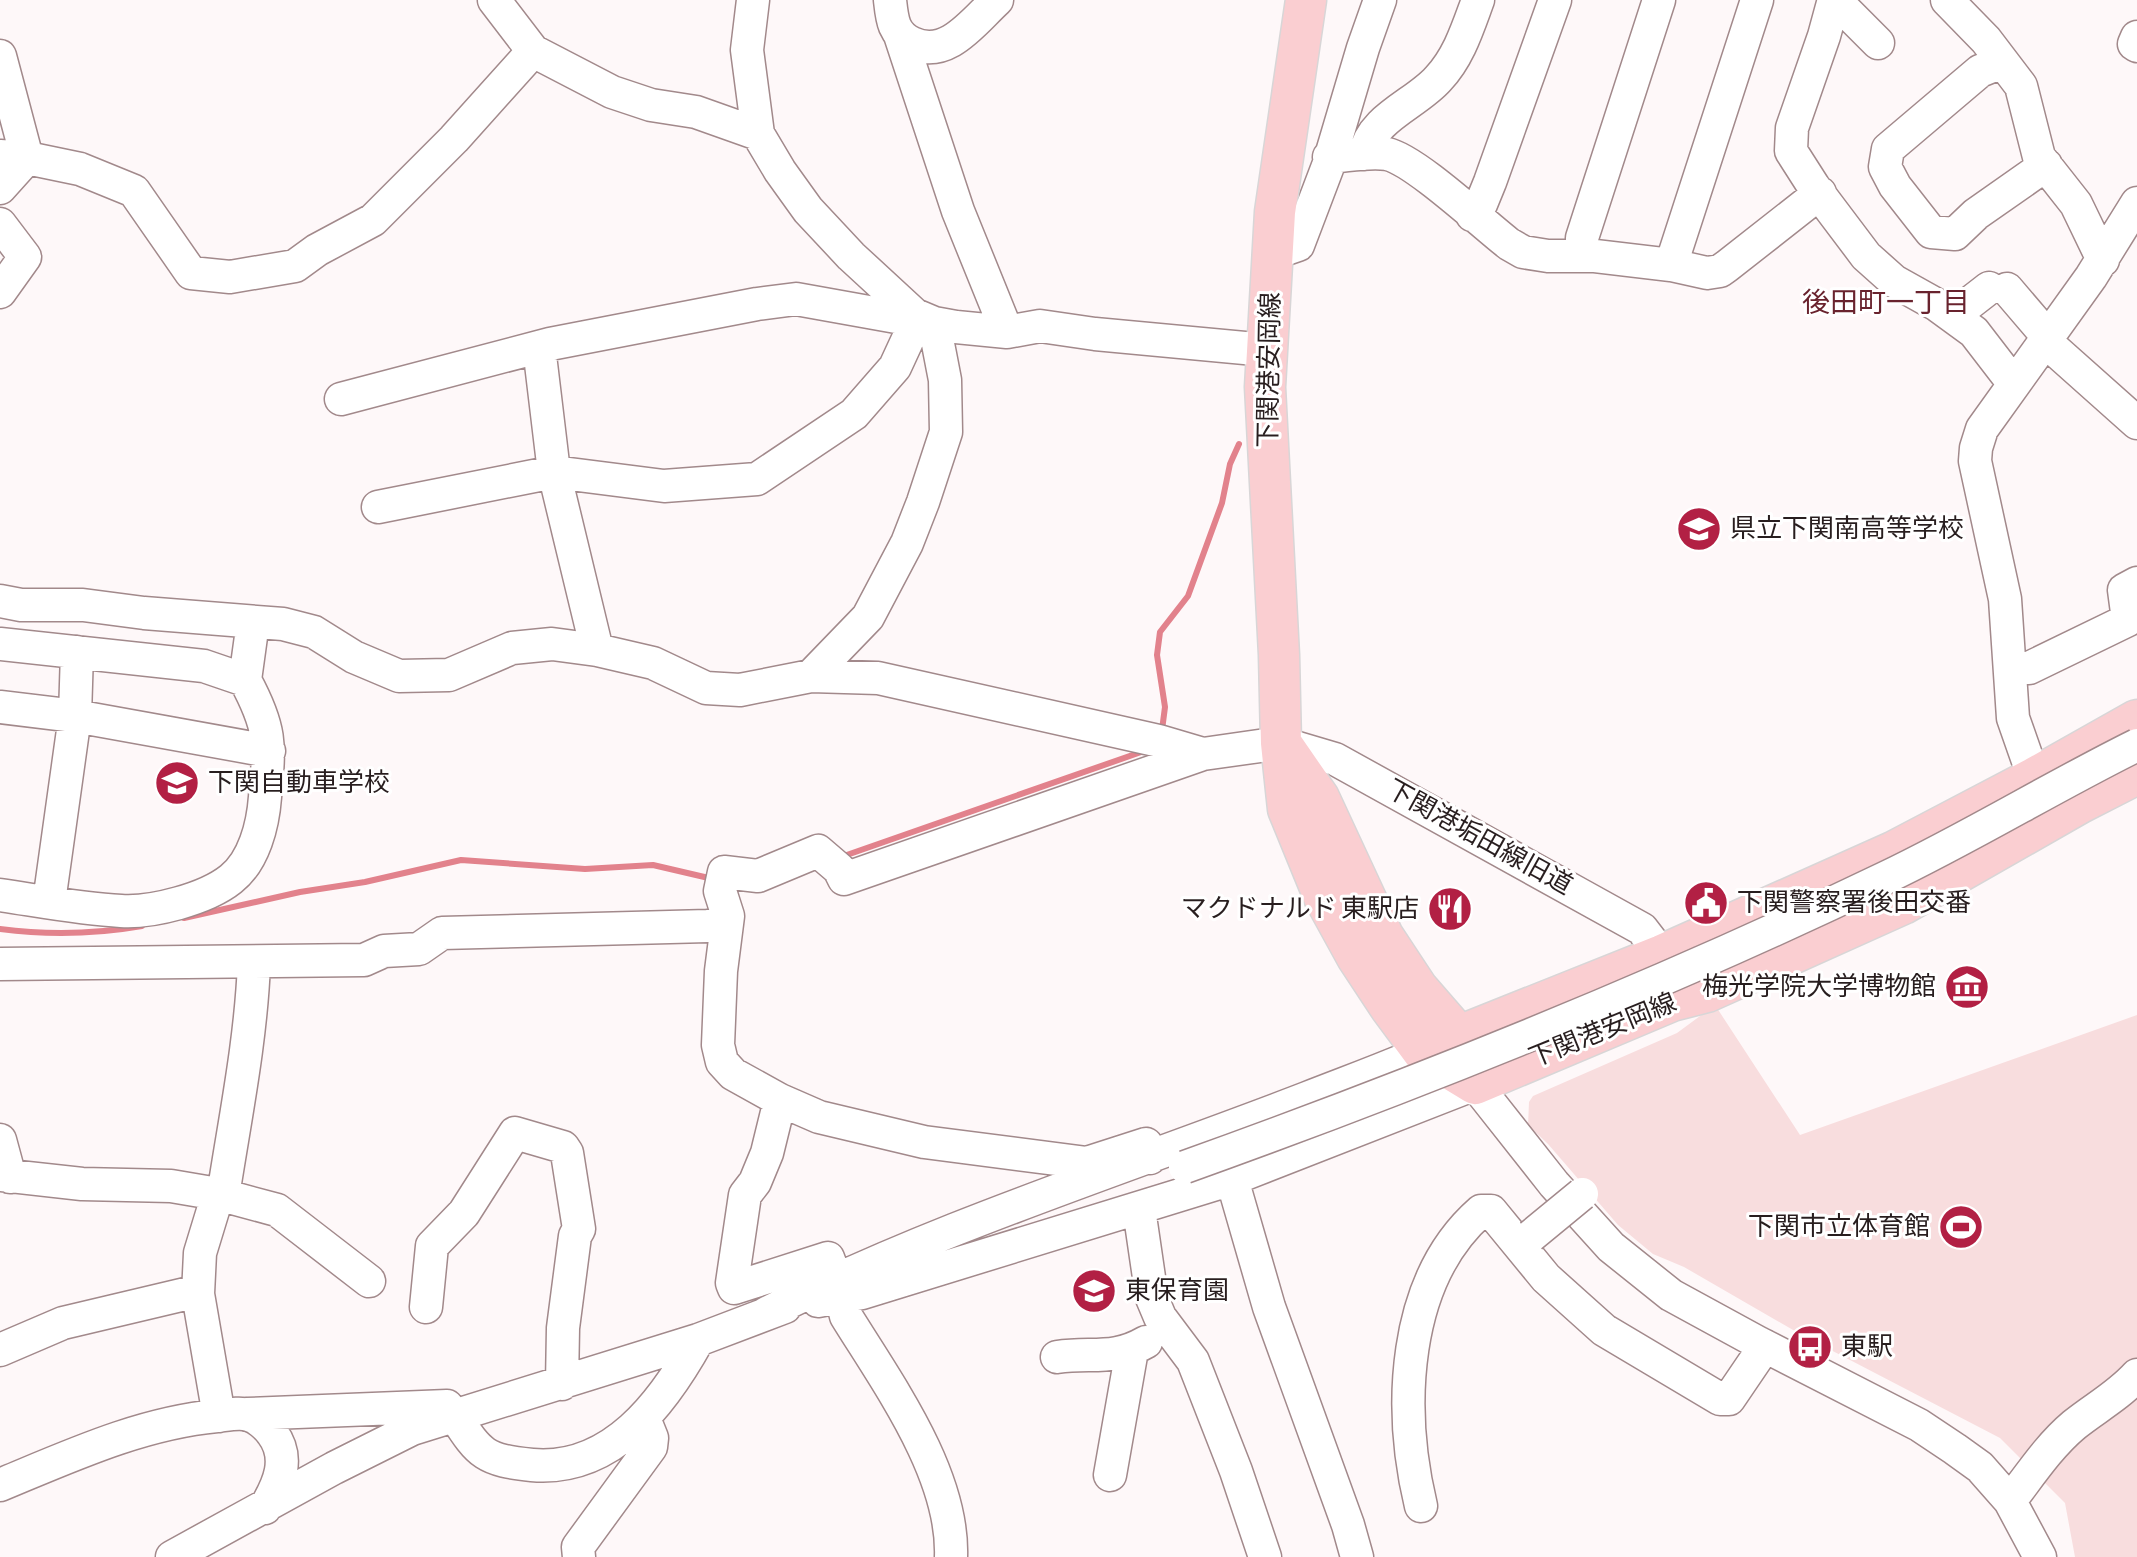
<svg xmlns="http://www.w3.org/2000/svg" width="2137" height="1557" font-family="'Sofia Sans Condensed','Noto Sans JP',sans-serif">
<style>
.green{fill:#f8ddde}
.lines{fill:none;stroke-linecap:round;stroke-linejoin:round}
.stream{stroke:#e2828c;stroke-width:6}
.minor-casing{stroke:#a2898b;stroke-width:35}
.major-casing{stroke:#d8d6d7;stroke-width:43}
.minor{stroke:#fff;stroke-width:32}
.major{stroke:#faced1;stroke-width:40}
.minor-bridge-casing{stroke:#a2898b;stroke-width:35;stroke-linecap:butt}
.minor-bridge{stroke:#fff;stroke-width:32}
.labels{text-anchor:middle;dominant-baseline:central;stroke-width:6;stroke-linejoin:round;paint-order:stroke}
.street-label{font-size:26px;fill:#281e1f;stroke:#fff}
.poi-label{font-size:26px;fill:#281e1f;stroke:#fff;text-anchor:start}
.neighbourhood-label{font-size:28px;fill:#69232e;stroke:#fff}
</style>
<rect width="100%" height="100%" fill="#fef8f9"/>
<!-- green -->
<path class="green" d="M1715,1005L1800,1135L2137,1015V1557H2075L2065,1503L2000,1438L1800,1334L1684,1267L1653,1254L1618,1225L1548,1144L1528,1125L1529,1102L1533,1096L1677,1033Z"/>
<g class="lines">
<!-- stream -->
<path class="stream" d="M1162,730L1165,707L1157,655L1160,632L1188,596L1222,503L1230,464L1239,444
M841,857L1144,751
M184,918L300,892L365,882L461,860L585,869L653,865L713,879
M0,929C46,935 96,934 142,926"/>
<!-- minor casing -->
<g class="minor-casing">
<path id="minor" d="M494,0L533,51L612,92L651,105L696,112L758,134
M753,0L747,50L758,134L780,171L808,210L851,256L915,315L934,323L956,327L1007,332L1040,326L1095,334L1266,350
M890,0C892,19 893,34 912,43C947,60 974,21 997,0
M1947,0L1986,40L2021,86L2039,157L2076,204L2103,260
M900,35L958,211L1007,332
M2137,37L2134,44L2137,46
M1878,43L1837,2L1833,3L1824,36L1792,128L1791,151L1814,187L1866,256L1894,281L1937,305L1974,332L2014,384
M0,56L27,158
M2002,62L1980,71L1888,149L1885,167L1895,186L1931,232L1955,234L1976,214L2046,165
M1365,154C1371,118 1416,104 1438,79C1459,57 1468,27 1478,0
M0,156L27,158L80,169L134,191L191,273L230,277L295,266L317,250L373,220L454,139L533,51
M1329,157C1347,156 1369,151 1387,154C1415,160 1483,224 1509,244L1523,252L1548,256H1595L1671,265L1707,273L1720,271L1727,266L1820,193
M0,188L27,158
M1472,215L1481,204L1490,182L1555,0
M0,224L25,257L0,292
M1272,254L1298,245L1328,166L1363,48L1380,0
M1582,256V238L1659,0
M1671,265L1757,0
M2007,289L2048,337
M1953,316L1989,288
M2045,341L2137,423
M539,347L554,472L597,650
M341,399L550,344L757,304L796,299L902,318L913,328L895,367L854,414L757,479L664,486L554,472L378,507
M0,601L21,605H83L144,613L283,624L314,632L354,657L399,676L449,675L512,648L552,644L597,650L653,663L706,688L740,690L811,676L878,678L1159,741L1203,754
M0,644L204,666L245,680C271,728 270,743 265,797C263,825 254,861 231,879C206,899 152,913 121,911C81,909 40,901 0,895
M2011,668H2029L2128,620L2124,590L2137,583
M811,676L868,617L907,543L923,502L946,432L945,380L934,323
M245,680L253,622
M0,707L75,716L269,751
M2034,778L2013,718L2005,599L1975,461L1976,448L1982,429L2091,277L2137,203
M49,902L75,716L77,652
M0,964L364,960L384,951L419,949L442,933L708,926L726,923
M780,1100L767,1153L755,1182L745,1195L732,1283L734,1288L828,1258L836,1279
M0,1140L10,1177
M1150,1158L1146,1144L1087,1163L924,1142L819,1117L780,1100L733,1074L722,1062L718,1045L721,971L728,916L720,891L724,872L758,876L818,851L839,869L844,879L1203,754L1281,743L1335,759L1642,929L1662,955
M0,1175L82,1184L171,1186L218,1194L277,1210L369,1281
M1232,1179L1269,1307L1348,1525L1357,1557
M218,1194L200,1253L198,1294L219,1416
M223,1196C235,1118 251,1041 254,963
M1139,1209L1152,1298L1160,1317L1193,1361L1236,1471L1265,1557
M841,1296L846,1316C888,1384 954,1474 951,1557
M818,1301L862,1293L1232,1179L1475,1084
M426,1307L432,1246L464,1213L515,1133L563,1147L567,1153L579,1229L575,1236L563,1328L562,1384
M765,1314C939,1226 1126,1168 1307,1098C1358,1078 1409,1060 1459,1036L1475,1084L1554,1184L1611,1247L1671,1295L1759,1343L1919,1425L1955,1449L1980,1467L2010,1501L2040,1557
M0,1350L63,1323L198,1291
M1057,1357C1093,1352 1113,1361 1146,1342
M247,1414L447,1406
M455,1416C480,1455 485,1460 532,1465C612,1472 663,1403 698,1340
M1110,1475L1132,1350
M0,1485C70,1456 141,1423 217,1416C226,1415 240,1412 248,1415C257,1417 267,1426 272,1433C291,1458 279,1484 265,1508
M2010,1501C2030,1475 2049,1446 2074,1425C2095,1408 2118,1396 2137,1375
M1421,1506C1398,1410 1401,1281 1481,1211H1491L1546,1278L1604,1330L1720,1399H1729L1765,1346
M172,1557L334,1468L412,1429L698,1340L785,1307
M579,1557L578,1547L651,1447L652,1438L644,1418"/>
</g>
<!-- major casing -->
<g class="major-casing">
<path id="major" d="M1306,0L1275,212L1265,387L1279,655L1281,743L1288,809L1324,897L1357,957L1390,1007L1424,1053L1475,1084L1672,1001L1707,992L1903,904L2080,803L2137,774
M1283,746L1319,798L1383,936L1418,989L1459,1036L1662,955L1893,852L2034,778L2137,720"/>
</g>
<!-- minor -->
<use href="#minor" class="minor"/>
<!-- major -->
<use href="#major" class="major"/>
<!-- minor-bridge casing -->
<g class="minor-bridge-casing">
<path id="minor-bridge" d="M1185,1167C1422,1082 1658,987 1885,878C1971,837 2052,787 2137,745
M1531,1236L1582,1194"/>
</g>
<!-- minor-bridge -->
<use href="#minor-bridge" class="minor-bridge"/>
</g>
<!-- icons -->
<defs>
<g id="school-disc" transform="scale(2.3)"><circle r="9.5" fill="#b22044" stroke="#fff"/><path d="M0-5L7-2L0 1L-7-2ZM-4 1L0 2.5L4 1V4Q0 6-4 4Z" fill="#fff"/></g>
<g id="civic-disc" transform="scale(2.3)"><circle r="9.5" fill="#b22044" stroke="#fff"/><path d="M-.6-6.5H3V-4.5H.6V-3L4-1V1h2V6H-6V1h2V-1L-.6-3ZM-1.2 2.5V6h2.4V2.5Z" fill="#fff"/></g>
<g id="restaurant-disc" transform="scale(2.3)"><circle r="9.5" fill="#b22044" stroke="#fff"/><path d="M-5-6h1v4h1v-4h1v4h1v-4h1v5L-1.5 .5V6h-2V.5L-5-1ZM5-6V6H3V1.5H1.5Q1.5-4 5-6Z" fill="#fff"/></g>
<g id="museum-disc" transform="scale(2.3)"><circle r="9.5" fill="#b22044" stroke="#fff"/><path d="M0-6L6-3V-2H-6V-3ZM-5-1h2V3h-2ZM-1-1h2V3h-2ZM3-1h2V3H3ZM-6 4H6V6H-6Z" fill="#fff"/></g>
<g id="stadium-disc" transform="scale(2.3)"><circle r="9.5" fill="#b22044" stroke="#fff"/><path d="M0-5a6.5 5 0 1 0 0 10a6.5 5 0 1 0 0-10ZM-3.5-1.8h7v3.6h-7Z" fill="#fff"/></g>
<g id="bus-disc" transform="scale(2.3)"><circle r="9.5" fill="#b22044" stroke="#fff"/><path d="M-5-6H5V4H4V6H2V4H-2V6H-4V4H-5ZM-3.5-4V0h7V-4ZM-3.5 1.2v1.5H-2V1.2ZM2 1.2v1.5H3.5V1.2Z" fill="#fff"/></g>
</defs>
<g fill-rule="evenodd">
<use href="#school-disc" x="1699" y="529"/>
<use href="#school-disc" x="177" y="783"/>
<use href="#civic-disc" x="1706" y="903"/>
<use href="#restaurant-disc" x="1450" y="909"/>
<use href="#museum-disc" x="1967" y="987"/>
<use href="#stadium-disc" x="1961" y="1227"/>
<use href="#school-disc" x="1094" y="1291"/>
<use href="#bus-disc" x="1810" y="1347"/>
</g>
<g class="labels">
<!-- street labels -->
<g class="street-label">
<text transform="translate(1270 370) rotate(-89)">下関港安岡線</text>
<text transform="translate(1479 838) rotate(29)">下関港垢田線旧道</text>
<text transform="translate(1603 1031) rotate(-22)">下関港安岡線</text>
</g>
<!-- poi labels -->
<g class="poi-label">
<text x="1730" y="529">県立下関南高等学校</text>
<text x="208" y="783">下関自動車学校</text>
<text x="1737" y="903">下関警察署後田交番</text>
<text x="1419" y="909" text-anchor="end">マクドナルド 東駅店</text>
<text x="1936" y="987" text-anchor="end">梅光学院大学博物館</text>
<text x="1930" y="1227" text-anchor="end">下関市立体育館</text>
<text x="1125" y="1291">東保育園</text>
<text x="1841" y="1347">東駅</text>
</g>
<!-- neighbourhood labels -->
<g class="neighbourhood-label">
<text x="1886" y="303">後田町一丁目</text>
</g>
</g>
</svg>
